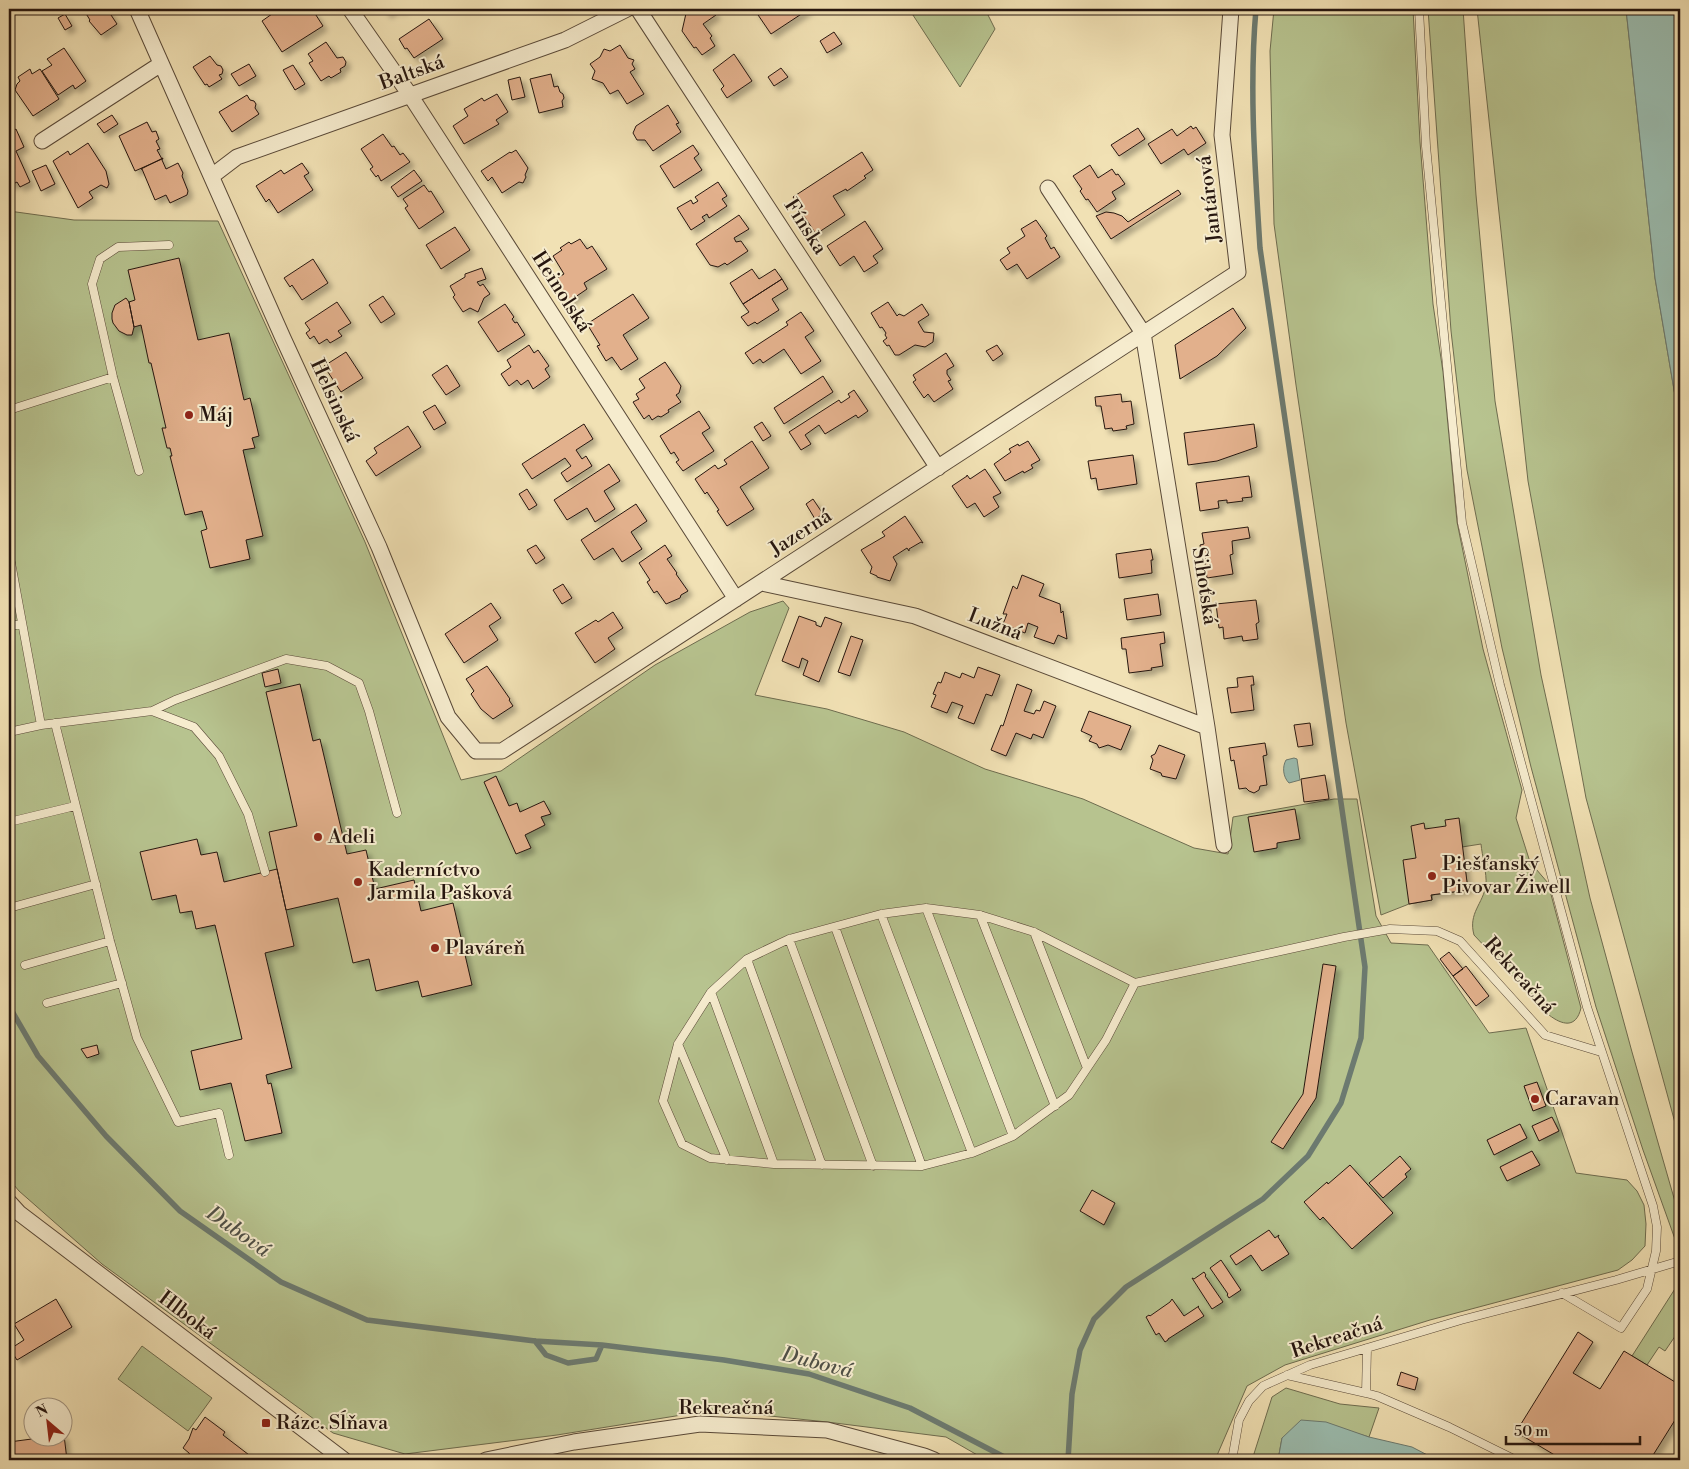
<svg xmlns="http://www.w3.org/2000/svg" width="1689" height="1469" font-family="'Libre Bodoni',serif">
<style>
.green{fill:#b7c38f;stroke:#6e6c4f}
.water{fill:#9bbdb0;stroke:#6c7a70}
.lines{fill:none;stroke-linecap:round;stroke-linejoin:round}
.stream{stroke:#6c7a70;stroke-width:5.5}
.building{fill:#e2b08c;stroke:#26160f;filter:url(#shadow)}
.lane-casing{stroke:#594938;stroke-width:9}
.street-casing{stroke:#594938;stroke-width:17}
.lane{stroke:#f6ecce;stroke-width:8}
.street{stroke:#f6ecce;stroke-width:15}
.poi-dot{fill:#8f2418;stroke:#f6ecce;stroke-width:2}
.labels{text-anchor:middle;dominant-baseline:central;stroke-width:4;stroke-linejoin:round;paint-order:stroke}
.street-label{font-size:20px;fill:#26160f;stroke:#f6ecce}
.poi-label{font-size:20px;fill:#26160f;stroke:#f6ecce;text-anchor:start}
.water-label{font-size:21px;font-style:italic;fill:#4f5047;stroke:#f6ecce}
</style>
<defs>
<filter id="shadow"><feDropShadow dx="4.5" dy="4.5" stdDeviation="2.5" flood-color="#0004"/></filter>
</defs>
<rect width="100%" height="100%" fill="#f1e1b4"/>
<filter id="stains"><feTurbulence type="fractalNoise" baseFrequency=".004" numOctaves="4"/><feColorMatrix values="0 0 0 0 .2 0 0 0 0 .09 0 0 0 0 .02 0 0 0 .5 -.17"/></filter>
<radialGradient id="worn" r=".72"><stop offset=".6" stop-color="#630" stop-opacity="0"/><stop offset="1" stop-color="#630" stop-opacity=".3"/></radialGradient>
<!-- green -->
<path class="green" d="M909,9H985L995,29L960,87Z
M1274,9H1413L1420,142L1433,304L1443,372L1457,522L1483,649L1522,790L1516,818L1530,862L1548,883L1581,1008C1576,1029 1562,1025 1549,1015L1474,935C1468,913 1483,904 1486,885C1487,874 1482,855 1481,844L1462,847L1468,890L1432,895V900L1409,904L1381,915L1346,723L1296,385L1274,224L1270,51Z
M1428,9H1463L1476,195L1495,401L1541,675L1590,898L1632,1052L1680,1219V1253L1643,1150L1596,1007L1531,767L1502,648L1467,470L1451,331Z
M1477,9H1626L1655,278L1680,425V1141L1586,798L1528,481Z
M9,211L74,220L218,221L365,542L461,780L501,771L655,665L750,612L783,601L789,608L755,695L827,709L904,732L985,769L1083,799L1194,848L1228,854L1233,817L1334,799H1357L1376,916L1391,943L1428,945L1489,1033L1526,1028L1576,1173L1627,1180L1637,1191L1644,1205L1646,1224L1645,1246L1632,1260L1618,1270L1430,1320L1285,1365L1247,1386L1215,1460H986L946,1437L827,1422L713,1410L557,1435L405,1454L333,1433L102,1264L19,1191L9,1179Z
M1680,1281V1329L1665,1351L1659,1347L1647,1365L1632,1356Z
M142,1346L212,1398L188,1431L118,1379Z
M1286,1388L1340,1404L1379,1408L1369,1437L1349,1431L1282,1438L1278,1460H1252L1272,1397Z"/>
<!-- water -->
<path class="water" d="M1626,9H1680V425L1655,278Z
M1294,758L1297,759L1300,780L1289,783C1283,777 1282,767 1286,760Z
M1301,1420L1326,1422L1369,1437L1412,1447L1437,1460H1278L1282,1438Z"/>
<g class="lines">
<!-- stream -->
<path class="stream" d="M9,1006L38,1056L106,1136L180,1211L281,1282L367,1320L535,1341L602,1345L724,1360L809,1374L910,1408L1010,1460
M535,1341L546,1355L568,1363L596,1359L602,1345
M1068,1460L1072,1394L1080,1350L1094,1319L1126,1287L1263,1199L1308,1156L1341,1103L1361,1038L1365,967L1260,248C1255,168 1249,88 1256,9"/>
</g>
<!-- building -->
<path class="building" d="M90,9H107L117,24L101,35L89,21L90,20L85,12Z
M279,9H282L284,12L290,9H307L310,14L314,12L323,26L282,52L262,21Z
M383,9H404L401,10L394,9L387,14Z
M687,9H712L716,15L703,24L712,36L710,38L715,46L702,55L696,47L694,48L682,31Z
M754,9H809L771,34Z
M65,14L72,26L65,30L58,18Z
M429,19L443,39L414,58L407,48L405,49L399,39Z
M834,32L842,44L827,53L820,41Z
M326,42L337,58L343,57L346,62L345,66L340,69L341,72L331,78L329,76L321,81L309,63L313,61L308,54Z
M620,45L628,58L634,60L632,64L635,69L630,72L644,94L627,104L618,90L610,94L603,83L592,79L595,71L590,64L600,57L604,49L610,51Z
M64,48L86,81L75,89L73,85L58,95L42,71L52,65L47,59Z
M734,54L752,81L727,98L721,89L724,86L713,70Z
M210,56L217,65L221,66L223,70L222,74L219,75L222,79L209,87L207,84L205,85L193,67Z
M249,64L256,76L239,86L231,74Z
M293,65L305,84L295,90L283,70Z
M781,68L788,77L774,86L768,77Z
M30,69L32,74L40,69L59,99L33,116L15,90L17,84L20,81L18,77Z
M551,74L554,87L558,86L560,92L563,94L564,98L562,101L563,107L539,113L530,79Z
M520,77L525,97L512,100L508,80Z
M497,94L508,112L496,120L499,124L464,144L453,126L468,116L464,109L482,98L484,101Z
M247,95L250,100L254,101L256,104L255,108L259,114L232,132L219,112Z
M668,105L679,123L676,124L681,132L653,151L645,140H637L633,133L636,126Z
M112,115L118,124L104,133L97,124Z
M147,122L152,132L156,131L159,139L156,141L160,149L157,150L162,159L135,171L119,136Z
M1191,126L1193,129L1196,127L1206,143L1188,155L1184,149L1161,164L1148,144L1172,129L1177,136Z
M1138,128L1145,139L1119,156L1111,145Z
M16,129L24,147L16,151L30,182L20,187L17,182L9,186V133Z
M383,134L392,147L394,146L400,155L403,153L410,162L381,181L378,175L376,177L370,169L373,167L361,149Z
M88,143L106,171L109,184L107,188L101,185L89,192L93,198L78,208L53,161L68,151L70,155Z
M693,145L699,154L694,158L702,170L674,188L660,166Z
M516,150L528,168L525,175L526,177L523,183L519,182L502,193L492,177L488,181L481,171L510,152L511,153Z
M862,152L873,170L864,176L866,178L847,191L846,189L833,196L845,215L816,234L800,210L804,207L802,204L799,206L793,197Z
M163,158L162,160L166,169L178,163L183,173L182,176L188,191L187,195L170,203L166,195L155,200L142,169H141Z
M302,163L309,173L304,176L313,190L278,213L269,199L266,202L256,186L281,170L284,174Z
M46,165L55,184L41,191L32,171Z
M1090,165L1098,178L1112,169L1116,175L1118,174L1125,184L1112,192L1116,199L1097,212L1088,199L1086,200L1080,191L1082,189L1073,176Z
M414,170L422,181L398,197L391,187Z
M718,182L727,196L722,199L727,206L709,218L707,214L702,217L705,221L691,230L677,208L691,200L693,204L698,201L695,197Z
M424,185L429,192L431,191L444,212L419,229L405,208L408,206L403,199Z
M1178,190L1181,194L1111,239L1096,216L1106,212L1114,213L1122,216L1128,222Z
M739,215L749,229L734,238L736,242L741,241L748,251L727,265L725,263L718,267L710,265L696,244Z
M1036,220L1047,236L1045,238L1051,249L1054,247L1060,257L1027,279L1017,264L1007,270L1000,260L1010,253L1007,248L1025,236L1021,229Z
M865,221L883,249L873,256L878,263L864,272L854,256L840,266L827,246Z
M455,227L470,250L441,269L426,245Z
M580,239L587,249L592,246L607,269L584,283L587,289L568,302L557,287L561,284L556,279L564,274L553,256L562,250L560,248L569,242L571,244Z
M179,258L198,340L229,333L244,400L250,398L259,436L252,438L255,448L243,450L263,536L246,540L250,559L210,568L201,531L207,529L202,511L185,515L170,456H172L170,448H167L162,428H166L151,363H149L141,325L134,327L129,302L135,300L128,270Z
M313,259L328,283L302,300L292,285L290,287L284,278Z
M482,268L486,279L477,282L480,286L483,284L490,294L484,298L478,312L470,308L463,312L453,297L455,295L450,286L465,277V274Z
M752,269L759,279L775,269L782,279L743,304L730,283Z
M782,279L788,289L772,299L779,310L757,324L755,322L748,326L741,317L749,312L743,304Z
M633,294L649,318L623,335L638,359L621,370L612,357L606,361L597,346L600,345L587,324Z
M383,296L395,314L381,323L369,305Z
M126,298L129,302L134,327L132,335H127L119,331L113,323L112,319V313L115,305Z
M337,302L351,323L338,331L342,336L330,343L327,339L319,344L314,336L310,339L306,333L310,330L305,323Z
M888,302L897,316L899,314L904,316L922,304L929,315L918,322L924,332L934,333L933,342L925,347L915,345L899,355H895L889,345L887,346L883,341L887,338L885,335L886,333L882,327L880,328L871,313Z
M505,304L514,317L512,319L515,323L517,322L525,335L498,352L478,322Z
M1233,308L1246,328L1217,356L1180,379L1175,345Z
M801,312L814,331L805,337L821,361L801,374L784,349L763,363L760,359L753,364L745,353L788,325L786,322Z
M529,345L534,353L538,350L549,366L545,369L550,377L533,389L528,380L521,385L517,380L509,386L501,374L511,367L507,360Z
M997,345L1003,354L993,361L986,351Z
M346,352L363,378L341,392L324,366Z
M946,353L954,366L947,370V374L951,380L948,381L953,389L934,402L928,394L924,398L913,382L916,380L913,375Z
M665,362L681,386L679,393L676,395L681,402L668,410L669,412L661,417L658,416L652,420L649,415L644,419L633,402L639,399L636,394L645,388L639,379Z
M447,365L460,386L446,395L432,375Z
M823,376L833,392L784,424L774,408Z
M854,390L868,411L858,418L856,415L825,434L819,425L805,435L811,444L801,450L789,432L839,400L841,403L850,397L848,394Z
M1121,394L1122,402L1131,401L1134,424L1126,426L1127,429L1113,431L1112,428L1105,429L1101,406H1096L1095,397Z
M435,405L446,423L434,430L423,412Z
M699,411L710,428L702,433L714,451L683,471L676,462L679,460L674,452L671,454L660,436Z
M762,422L771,436L763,441L754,427Z
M584,424L593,439L576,450L582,459L586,456L592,466L567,482L561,473L571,466L565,458L532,479L522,464Z
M1254,424L1257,447L1217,461L1188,465L1184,433Z
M408,426L421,447L376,476L366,461L377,453L374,448Z
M752,441L769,468L740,487L754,509L727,526L717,511L719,510L707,492L705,494L695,479L715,465L718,469L727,464L724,460Z
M1028,441L1040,460L1031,465L1033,468L1024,473L1023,471L1005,481L994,464L1011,452L1009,449L1018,444L1019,446Z
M1133,455L1137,484L1098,490L1096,478L1091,479L1088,461Z
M609,464L620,481L604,491L615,509L595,522L587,508L567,520L554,500Z
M985,469L1001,493L993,497L999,507L984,517L975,503L967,508L952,486L967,476V475L970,479Z
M1249,476L1252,497L1242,498L1243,501L1227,503V500L1218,501L1219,508L1200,511L1196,483Z
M527,489L537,505L529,510L519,494Z
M813,499L823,514L815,519L806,504Z
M636,504L647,521L631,532L642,549L622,562L613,548L594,560L581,540Z
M905,516L923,543L921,542L909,549V551L907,548L893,557L897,564L890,581L877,577V576L870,573L872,567L861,550L885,536L882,532Z
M1248,527L1250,538L1232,541L1233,554L1230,555L1233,574L1207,578L1205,563H1207L1206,558L1202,559L1200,545L1204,544L1202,533Z
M536,545L545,558L536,564L527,550Z
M665,545L672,556L667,559L677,573L676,574L688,591L681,595L680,598L666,604L657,591L654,593L647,582L650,580L639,563Z
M1151,549L1153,560H1151L1152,573L1119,578L1116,554Z
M1022,575L1044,584L1039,596L1060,604L1061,613L1063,611L1067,639L1058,635L1054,644L1034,637L1038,627L1028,623L1025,633L1003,624L1007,614H1003L1013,586L1017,589Z
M563,584L572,598L562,604L553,590Z
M1158,594L1161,615L1127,620L1124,599Z
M1256,600L1259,622L1256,624L1258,639L1243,641L1242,636L1224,639L1223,627L1219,628L1216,604Z
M491,603L501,618L489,626L498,640L464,663L445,634Z
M613,612L623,628L608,638L615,649L595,663L575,633L596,620L598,622Z
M799,616L816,622V625L821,627L825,617L842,623L819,682L803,675L808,661L802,658L799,668L782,661Z
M1164,632L1165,643L1160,644L1163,666L1151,668L1152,670L1129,673L1126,649H1122L1121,638Z
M851,636L863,640L850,676L838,672Z
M487,666L510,699L509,700L513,706L493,719L481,709L471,694L474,691L466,679Z
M978,667L1000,675L992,696L986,694L974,724L958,718L963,706L952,702L947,713L931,707L936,695L933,694L938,682L941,683L945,672L960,678L962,673L974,678Z
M278,669L281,683L265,687L262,673Z
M1253,676L1254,685H1251L1254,710L1231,713L1227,688L1238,687L1237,678Z
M300,684L313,741L320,739L347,854L366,850L375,889L414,880L421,911L453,903L472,985L422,997L418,981L376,991L369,959L353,963L338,898L286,910L269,832L297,826L266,692Z
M1017,684L1032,690L1024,711L1034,714L1036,710L1040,711L1044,701L1056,706L1043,738L1033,734L1031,739L1016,733L1006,756L991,750L1001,725L1003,726Z
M1089,711L1131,726L1121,750L1108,745L1099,748L1097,744L1089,741L1092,736L1081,731Z
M1310,723L1313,745L1298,747L1294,725Z
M1265,743L1267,755L1263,756L1267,785L1260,786L1259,790L1254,793L1249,791L1246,788L1239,789L1234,760L1231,761L1229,748Z
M1159,745L1185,755L1176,779L1162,776L1161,773L1150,769L1153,760L1151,756L1155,754Z
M1325,775L1329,799L1304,802L1301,779Z
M496,776L509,806L517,803L520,812L544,801L551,814L541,817L545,825L525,835L531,848L516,854L484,782Z
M1295,809L1300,839L1277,843V848L1254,852L1248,817Z
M1459,818L1468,890L1431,895L1432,900L1409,904L1403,860L1416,858L1411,826L1424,823L1425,829L1446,826L1445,820Z
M197,839L201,855L217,852L224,882L277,869L294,946L265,953L292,1068L266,1075L268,1084L271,1083L282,1133L245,1141L231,1083L200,1090L191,1051L242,1039L215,925L196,929L192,911L180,913L176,895L152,900L140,852Z
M1449,952L1463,969L1453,976L1440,959Z
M1323,964L1336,966L1316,1098L1283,1149L1271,1142L1303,1094Z
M1466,966L1489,996L1476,1006L1453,976Z
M97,1045L99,1054L87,1058L81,1049Z
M1537,1082L1546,1106L1533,1111L1524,1086Z
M1552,1117L1559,1131L1539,1141L1532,1126Z
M1520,1124L1527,1138L1494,1155L1487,1140Z
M1532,1151L1540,1165L1507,1181L1500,1167Z
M1400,1156L1411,1169L1405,1174L1407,1177L1383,1198L1369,1183Z
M1350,1165L1393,1213L1352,1249L1323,1217L1320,1220L1304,1202L1327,1182L1328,1184Z
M1092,1190L1115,1203L1104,1225L1080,1211Z
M1269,1230L1275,1238L1279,1235L1278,1237L1289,1254L1262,1271L1251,1255L1236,1265L1230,1256Z
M1221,1260L1241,1290L1229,1298L1227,1295L1228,1294L1210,1268Z
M1204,1272L1206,1275L1205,1276L1223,1302L1212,1309L1192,1278L1194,1279Z
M56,1299L72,1327L17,1360L10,1349L24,1340L14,1324Z
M1172,1299L1184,1316L1199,1306L1198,1307L1204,1316L1168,1339V1340L1165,1342L1159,1333L1156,1335L1146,1317L1149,1315L1150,1316L1170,1302Z
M1578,1332L1593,1342L1573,1373L1600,1389L1624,1351L1680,1385V1412L1650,1460H1563L1516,1432Z
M1401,1372L1418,1378L1415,1390L1397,1385Z
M205,1417L225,1432L223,1435L253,1458L251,1460H193L189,1453L183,1448L189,1439L193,1428L196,1430Z
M62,1435H64L67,1460H9V1442Z"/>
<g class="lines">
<!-- lane casing -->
<g class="lane-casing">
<path id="lane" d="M1419,9L1426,146L1462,523L1500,685L1587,1007L1653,1206L1657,1227L1656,1251L1647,1289L1621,1328L1562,1293
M9,410L113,377
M139,471L113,377L92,284L100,259L118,247L169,245
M9,552L41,725
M9,626L22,624
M152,711L175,700L286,659L327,666L359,683L369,711L397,813
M55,723L110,941L137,1038L178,1122L219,1113L229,1155
M9,732L41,725L152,711L194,727L219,756L248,814L265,872
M9,822L75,806
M9,908L96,884
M926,908L1013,1136
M881,914L972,1153
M980,915L1055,1106
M835,927L922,1166
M1034,932L1087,1068
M789,939L873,1166
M747,959L822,1165
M25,965L110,941
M1135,983L1106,1040L1069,1095L1013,1136L972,1153L922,1166L774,1164L710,1158L682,1144L663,1101L678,1044L711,992L747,959L789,939L881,914L926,908L980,915L1034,932L1135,983L1344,937L1390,929L1437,931L1460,941L1545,1035L1601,1052
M711,992L774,1164
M47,1003L122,983
M678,1044L727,1160
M1367,1348L1366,1393L1377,1396L1449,1427L1516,1460
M1287,1375L1366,1393
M1232,1460L1239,1420L1249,1401L1263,1386L1310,1365L1461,1320L1616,1280L1680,1261"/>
</g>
<!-- street casing -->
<g class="street-casing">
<path id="street" d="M137,9L283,338L379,547L448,717L476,751H502L1238,272L1222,135L1231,9
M350,9L410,95L736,599
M638,9L938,468
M42,141L161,64
M212,176L237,157L565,40L627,9
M1048,188L1143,333L1207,727L1224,845
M762,583L915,616L1207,727
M9,1202L19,1213L344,1460
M486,1460L574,1442L700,1424L827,1430L924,1456L934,1460"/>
</g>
<!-- lane -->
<use href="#lane" class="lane"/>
<!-- street -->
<use href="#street" class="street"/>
</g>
<!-- markers -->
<g class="poi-dot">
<circle cx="189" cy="415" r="5"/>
<circle cx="318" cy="837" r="5"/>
<circle cx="1432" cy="876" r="5"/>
<circle cx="358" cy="882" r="5"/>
<circle cx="435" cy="948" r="5"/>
<circle cx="1535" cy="1099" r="5"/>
<rect x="261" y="1418" width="10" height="10" rx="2.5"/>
</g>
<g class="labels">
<!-- street labels -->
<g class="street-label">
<text transform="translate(412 73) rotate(-20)">Baltská</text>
<text transform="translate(1210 199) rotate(-97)">Jantárová</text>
<text transform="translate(805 227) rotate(57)">Fínska</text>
<text transform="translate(561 292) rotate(57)">Heinolská</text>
<text transform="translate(334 401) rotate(65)">Helsinská</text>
<text transform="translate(801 533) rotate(-33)">Jazerná</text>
<text transform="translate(1204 586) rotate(81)">Sihoťská</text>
<text transform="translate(995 625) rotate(21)">Lužná</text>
<text transform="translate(1519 976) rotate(48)">Rekreačná</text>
<text transform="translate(187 1316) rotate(37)">Hlboká</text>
<text transform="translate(1337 1338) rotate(-18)">Rekreačná</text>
<text x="726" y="1408">Rekreačná</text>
</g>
<!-- poi labels -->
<g class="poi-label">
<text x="199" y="415">Máj</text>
<text x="328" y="837">Adeli</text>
<text x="1442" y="864">Piešťanský<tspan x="1442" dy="23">Pivovar Žiwell</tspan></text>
<text x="368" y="870">Kaderníctvo<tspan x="368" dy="23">Jarmila Pašková</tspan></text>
<text x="445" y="948">Plaváreň</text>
<text x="1545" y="1099">Caravan</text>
<text x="276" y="1423">Rázc. Sĺňava</text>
</g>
<!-- water labels -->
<g class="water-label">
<text transform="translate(238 1232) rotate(35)">Dubová</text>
<text transform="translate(817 1363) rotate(14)">Dubová</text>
</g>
</g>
<!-- margin -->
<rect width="1689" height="1469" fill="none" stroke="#f1e1b4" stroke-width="30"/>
<rect x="10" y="10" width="1669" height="1449" fill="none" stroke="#26160f" stroke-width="2.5"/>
<rect x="15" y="15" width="1659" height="1439" fill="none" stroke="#26160f"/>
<!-- north arrow -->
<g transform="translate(48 1422) rotate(332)"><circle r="24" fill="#f6ecce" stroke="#a39682"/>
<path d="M0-4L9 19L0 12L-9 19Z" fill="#8f2418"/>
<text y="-8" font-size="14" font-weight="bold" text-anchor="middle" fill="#26160f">N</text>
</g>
<!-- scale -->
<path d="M1506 1436v8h134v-8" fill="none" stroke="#26160f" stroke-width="2.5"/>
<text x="1514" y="1436" font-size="15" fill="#26160f" stroke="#f6ecce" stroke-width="4" paint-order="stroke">50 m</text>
<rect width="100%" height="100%" filter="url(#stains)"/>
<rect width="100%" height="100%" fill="url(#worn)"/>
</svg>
